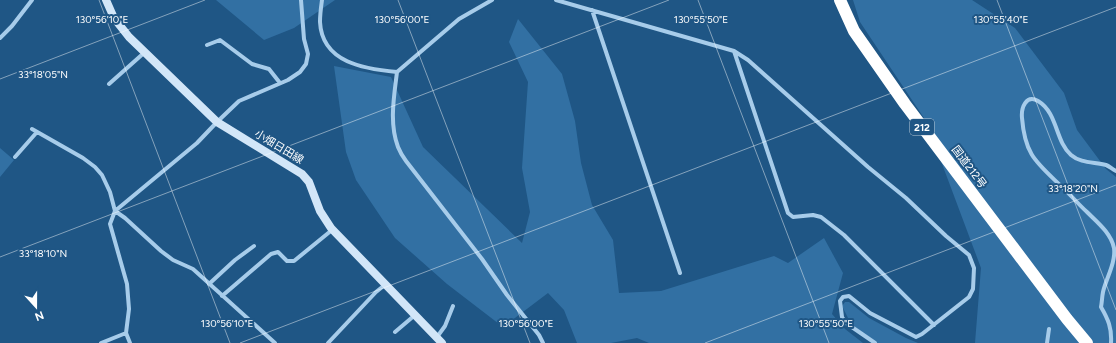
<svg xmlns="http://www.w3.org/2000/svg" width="1116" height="343" font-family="Figtree,'Noto Sans JP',sans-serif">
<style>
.green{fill:#3270a3}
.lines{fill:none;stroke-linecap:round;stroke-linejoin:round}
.street{stroke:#a7ccea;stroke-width:4}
.secondary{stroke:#d2e6f8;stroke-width:8}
.highway{stroke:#fff;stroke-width:12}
.ticks{fill:none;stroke:#fff;stroke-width:1;stroke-opacity:0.45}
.labels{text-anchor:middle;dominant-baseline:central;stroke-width:4;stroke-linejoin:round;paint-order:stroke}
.shield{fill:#1f5685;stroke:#bcccda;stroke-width:1}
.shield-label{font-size:10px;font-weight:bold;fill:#fff}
.street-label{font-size:11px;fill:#fff;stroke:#1f5685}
.ticks-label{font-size:10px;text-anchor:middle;fill:#fff;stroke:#1f5685;stroke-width:4;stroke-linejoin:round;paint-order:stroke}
</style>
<rect width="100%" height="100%" fill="#1f5685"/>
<!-- green -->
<path class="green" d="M216,0H335L294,28L264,40Z
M853,0H972L1015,28L1064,93L1077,130L1106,169L1116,177V343H975L981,268L926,121L860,22Z
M518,19L562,74L575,121L581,163L592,205L613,240L619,293L661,291L774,256L788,263L824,238L843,273L832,314L845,329L863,343H649L637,338L611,343H577L564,310L548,293L503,327L447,284L395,238L356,180L346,152L334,66L391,77L423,147L522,243L530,212L522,168L528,82L509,42Z
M0,148L14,160L0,177Z
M845,302H849L869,318L906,338L918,343H877L851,324L842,306Z"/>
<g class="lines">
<!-- street -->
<path class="street" d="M322,0C321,7 320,15 320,22C322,63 365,69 397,72
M492,0L459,19L397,72C394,97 389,123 398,147C400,152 403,157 406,161L482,259L507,295L539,335L543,343
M556,0L734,51L748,60L868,167L906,198L946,236L969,255L974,268L973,289L969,297L922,334L916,337L870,313L849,296L843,297L840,301L842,317L846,323L875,343
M592,10L680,273
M0,38L12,26L32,0
M207,45L220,40L252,64L269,69L280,83
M734,51L788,213L793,217L813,215L821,217L844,235L934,325
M109,84L145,52
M32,129L83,158L95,167L102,175L110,192L115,211L125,218L161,251L173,260L193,269L275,343
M15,157L37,132
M209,284L235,260L254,246
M222,296L271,254L278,252L287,261H294L332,230
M395,332L415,315
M437,337L445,326L453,306
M101,343L126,333
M130,343L126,333L129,309L127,284L110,224L115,211L197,143L217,122L239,101L288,80L300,72L306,64L308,54L304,39L301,0
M328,343L376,292L386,284
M1047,343L1049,329
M1111,343C1112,328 1108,319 1101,307C1102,302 1102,297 1103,292C1106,279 1116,262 1114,248C1111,233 1097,222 1087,212C1078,204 1070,194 1061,186C1036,162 1025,155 1022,118C1021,108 1026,94 1038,101C1058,113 1055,141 1071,155C1080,163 1094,162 1106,165C1109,166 1112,169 1116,171"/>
<!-- secondary -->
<path class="secondary" d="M106,0L114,18L129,37L217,122L302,174L309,182L320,211L331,228L442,343"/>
<!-- highway -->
<path class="highway" d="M840,0L854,31L905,104L1067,319L1087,343"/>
</g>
<!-- ticks -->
<path class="ticks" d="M99,0L230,343M398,0L530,343M698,0L829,343M997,0L1116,310M0,79L205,0M0,257L669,0M240,343L1116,7M705,343L1116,185"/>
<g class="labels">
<!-- shield labels -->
<rect class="shield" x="910" y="119" width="24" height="16" rx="3"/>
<g class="shield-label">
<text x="922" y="127">212</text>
</g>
<!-- street labels -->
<g class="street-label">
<text transform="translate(279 147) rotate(31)">小畑日田線</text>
<text transform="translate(969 167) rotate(53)">国道212号</text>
</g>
</g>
<g class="ticks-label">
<text x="102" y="23">130°56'10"E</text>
<text x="402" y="23">130°56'00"E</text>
<text x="701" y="23">130°55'50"E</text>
<text x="1001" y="23">130°55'40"E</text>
<text x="43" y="78">33°18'05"N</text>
<text x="1073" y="192">33°18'20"N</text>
<text x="43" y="257">33°18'10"N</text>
<text x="227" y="327">130°56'10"E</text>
<text x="526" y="327">130°56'00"E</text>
<text x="826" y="327">130°55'50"E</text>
</g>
<!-- north arrow -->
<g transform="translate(36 307) rotate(159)" stroke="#1f5685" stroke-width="3" paint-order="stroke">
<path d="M0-3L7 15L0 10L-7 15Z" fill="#ffffff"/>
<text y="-6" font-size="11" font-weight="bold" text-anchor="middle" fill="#ffffff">N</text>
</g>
</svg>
